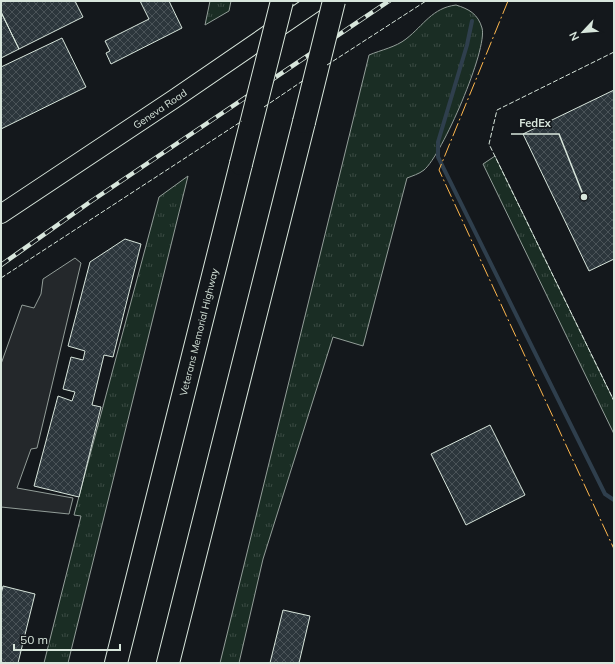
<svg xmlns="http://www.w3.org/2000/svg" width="615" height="664" font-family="Mulish,sans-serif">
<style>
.grass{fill:url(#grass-tufts);stroke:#939e99}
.parking{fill:#24282b;stroke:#939e99}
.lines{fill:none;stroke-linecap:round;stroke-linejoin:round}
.stream{stroke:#2f3f4d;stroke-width:4}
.building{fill:url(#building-cross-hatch);stroke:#d8e6dc}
.secondary-casing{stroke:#d8e6dc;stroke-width:20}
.motorway-casing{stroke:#d8e6dc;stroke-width:24}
.secondary{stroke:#14181c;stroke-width:18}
.motorway{stroke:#14181c;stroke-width:22}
.rail-casing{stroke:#d8e6dc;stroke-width:4.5}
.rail{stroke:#14181c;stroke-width:3;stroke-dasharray:9;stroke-linecap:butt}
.motorway-bridge-casing{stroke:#d8e6dc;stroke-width:24;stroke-linecap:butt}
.motorway-bridge{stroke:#14181c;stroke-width:22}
.fence{stroke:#d8e6dc;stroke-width:1;stroke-dasharray:5 2;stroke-linecap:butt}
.power{stroke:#ffb74d;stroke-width:1;stroke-dasharray:14 3 2 3;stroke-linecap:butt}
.labels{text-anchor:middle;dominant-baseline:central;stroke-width:3;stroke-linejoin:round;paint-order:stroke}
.street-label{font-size:10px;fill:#d8e6dc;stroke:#14181c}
.leader{fill:none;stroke:#d8e6dc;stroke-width:1.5}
.callout-dot{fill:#d8e6dc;stroke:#14181c;stroke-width:1.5}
.callout-label{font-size:11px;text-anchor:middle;font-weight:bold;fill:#d8e6dc;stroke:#14181c;stroke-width:3;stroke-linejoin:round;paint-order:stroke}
</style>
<defs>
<pattern id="grass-tufts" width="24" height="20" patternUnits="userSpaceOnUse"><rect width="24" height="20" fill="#1a2d24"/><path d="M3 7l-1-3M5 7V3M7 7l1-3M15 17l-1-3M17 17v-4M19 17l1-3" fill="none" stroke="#3b4b43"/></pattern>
<pattern id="building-cross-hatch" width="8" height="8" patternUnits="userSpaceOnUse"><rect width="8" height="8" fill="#2c363c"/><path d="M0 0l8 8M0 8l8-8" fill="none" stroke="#4a5358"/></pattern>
</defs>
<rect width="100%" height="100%" fill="#14181c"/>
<!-- grass -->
<path class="grass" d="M210,1H231L229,11L205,25Z
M456,5C469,9 478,14 482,28C488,49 442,155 424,170C419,174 412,176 407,178L363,346L333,337L263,559L239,663H220L369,55C381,50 396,47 406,39C424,25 432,8 456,5Z
M495,156L614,401V434L483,164Z
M188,176L68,663H44L81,516L74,515L159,197Z"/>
<!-- parking -->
<path class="parking" d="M75,258L81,263L37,448L31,449L17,488L73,498L69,514L1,507V364L22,305L34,308L41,294L43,279Z"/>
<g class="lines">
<!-- stream -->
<path class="stream" d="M472,21L467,45L438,142V157L605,494L614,500"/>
</g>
<!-- building -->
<path class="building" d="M1,1H75L83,17L19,49L1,12Z
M140,1H169L182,28L111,64L106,53L110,51L105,41L149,19Z
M1,12L19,49L1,58Z
M62,38L86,87L1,129V67Z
M614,90V259L589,271L523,134Z
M125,239L141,244L113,357L104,355L92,405L101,407L79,497L34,486L58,396L72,401L75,392L63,389L71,357L83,360L85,351L68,346L90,262Z
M490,425L525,495L466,525L431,454Z
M3,586L35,594L18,663H1V594Z
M283,610L310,616L299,663H270Z"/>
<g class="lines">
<!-- secondary casing -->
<g class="secondary-casing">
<path id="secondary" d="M1,214L174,99L317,1"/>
</g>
<!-- motorway casing -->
<g class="motorway-casing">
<path id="motorway" d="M116,663L241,164
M168,663L304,122"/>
</g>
<!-- secondary -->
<use href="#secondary" class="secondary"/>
<!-- motorway -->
<use href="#motorway" class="motorway"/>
<!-- rail casing -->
<g class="rail-casing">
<path id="rail" d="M1,265L90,202L389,1"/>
</g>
<!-- rail -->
<use href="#rail" class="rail"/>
<!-- motorway-bridge casing -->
<g class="motorway-bridge-casing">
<path id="motorway-bridge" d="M304,122L334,1
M241,164L282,1"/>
</g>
<!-- motorway-bridge -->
<use href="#motorway-bridge" class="motorway-bridge"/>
<!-- fence -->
<path class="fence" d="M614,52L497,110L489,144L614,401
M327,65L426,1
M264,107L304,80
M1,278L242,121"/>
<!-- power -->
<path class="power" d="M508,1L439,170L614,549"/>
</g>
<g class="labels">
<!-- street labels -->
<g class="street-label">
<text transform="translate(160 109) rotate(-34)">Geneva Road</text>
<text transform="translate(199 332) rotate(-76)">Veterans Memorial Highway</text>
</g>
</g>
<!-- callouts -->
<path class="leader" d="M584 197L559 134H511"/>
<circle class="callout-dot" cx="584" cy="197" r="4"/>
<g class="callout-label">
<text x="535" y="127">FedEx</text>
</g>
<!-- border -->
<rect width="615" height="664" fill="none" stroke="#d8e6dc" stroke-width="4"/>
<!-- north arrow -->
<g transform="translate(583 32) rotate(244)" stroke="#14181c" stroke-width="3" paint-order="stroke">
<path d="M0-3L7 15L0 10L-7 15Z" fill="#d8e6dc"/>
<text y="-6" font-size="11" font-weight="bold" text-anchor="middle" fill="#d8e6dc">N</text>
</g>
<!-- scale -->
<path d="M14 644v6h106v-6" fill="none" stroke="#d8e6dc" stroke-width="2"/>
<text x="20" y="644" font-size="12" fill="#d8e6dc" stroke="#14181c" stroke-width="3" paint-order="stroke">50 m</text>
</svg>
